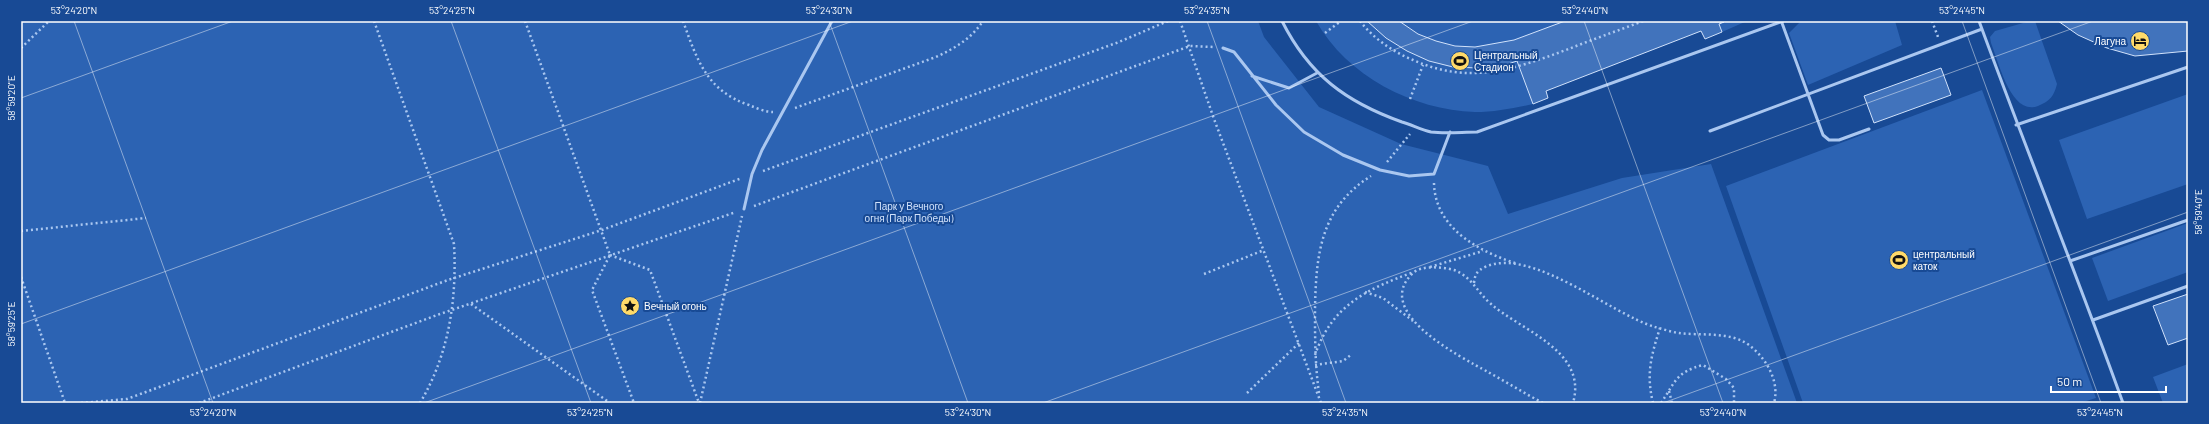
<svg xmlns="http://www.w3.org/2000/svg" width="2209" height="424" font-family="Barlow,sans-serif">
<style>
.green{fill:#2c63b3}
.building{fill:#4173bc;stroke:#d1e2fb}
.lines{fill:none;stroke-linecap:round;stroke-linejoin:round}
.path{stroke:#aac7f0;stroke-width:2.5;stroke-dasharray:2 3;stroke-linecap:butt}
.service{stroke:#aac7f0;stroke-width:3}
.ticks{fill:none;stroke:#fff;stroke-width:1;stroke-opacity:0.45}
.labels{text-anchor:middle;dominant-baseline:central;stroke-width:4;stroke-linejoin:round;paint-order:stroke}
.poi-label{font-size:10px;fill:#fff;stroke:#184a95;text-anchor:start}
.park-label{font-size:10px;fill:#d1e2fb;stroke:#184a95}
.neatline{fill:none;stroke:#fff;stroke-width:1.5}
.ticks-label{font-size:10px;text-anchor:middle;fill:#fff}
</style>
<rect width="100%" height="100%" fill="#184a95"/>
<!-- green -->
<path class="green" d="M21,21H1258L1264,37L1319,107L1401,144L1488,166L1508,214L1622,178L1711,164L1797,403H21Z
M1316,21H1675L1524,79L1533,104C1514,108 1495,112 1475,112C1413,110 1347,76 1316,21Z
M1718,21H1747L1722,32Z
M1801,21H1895L1902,45L1808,85L1789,33Z
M2030,21H2035L2057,84C2054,96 2050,101 2038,106C2011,116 1999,63 1991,43L1990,37L1995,31Z
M1982,90L2096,398L2080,403H1803L1726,186Z
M2188,94V184L2087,219L2059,140Z
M2188,223V272L2108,301L2092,258Z
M2188,364V403H2163L2153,377Z"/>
<!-- building -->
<path class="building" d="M1367,21H1399L1418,34L1436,41L1455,46L1475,47L1514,40L1565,21L1724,22L1719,24L1722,32L1705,39L1701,31L1546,91L1548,98L1533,104L1517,61L1502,66L1478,68L1453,67L1429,61L1407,51L1386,38Z
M2058,21H2188V51L2135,56L2107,48L2078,35Z
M1941,68L1951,95L1874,123L1864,96Z
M2188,294V338L2168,345L2153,306Z"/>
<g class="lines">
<!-- path -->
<path class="path" d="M374,21L454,244C457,300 449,354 420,403
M525,21L610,255L592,290L634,403
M683,21C697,60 707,91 749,105C756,108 765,112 773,112
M1180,21L1214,119L1321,403
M1360,21C1373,38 1393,52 1413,60C1469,85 1512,70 1566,50C1591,40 1617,31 1643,21
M1932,21L1938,37
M1325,33L1341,21
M21,48L49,21
M1410,99L1423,65
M795,108L936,57C955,48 971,39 983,21
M1387,162L1410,134
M763,171L1119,42L1168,21
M1434,183C1435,229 1480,252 1518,264
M754,206L1190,46L1214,47
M21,231L146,218
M610,255L650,270L699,403
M1430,267L1483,251
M1204,274L1264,250
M21,277L65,403
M1474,283C1475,274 1477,271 1485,267C1531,246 1611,314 1655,327C1663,329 1671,332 1679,333C1701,336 1730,331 1749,345C1766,358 1780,381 1774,403
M1365,292L1383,298L1413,321
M471,304L610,403
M1315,355C1332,305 1367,289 1414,272
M1315,365L1343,361L1352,354
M1669,391L1672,403
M1247,393L1299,343
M1319,393C1315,365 1315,338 1315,310C1316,255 1320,208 1371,176
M81,403L127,399L448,280L602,230L742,178
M199,403L440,314L736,212
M700,403L742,216
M1543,403C1524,393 1506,382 1488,372C1461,357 1371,312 1413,273C1421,265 1443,267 1454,270C1472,277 1477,292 1491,304C1522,331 1588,351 1573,403
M1653,403C1646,374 1651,356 1660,328
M1661,403C1676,381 1676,372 1703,365L1726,379L1734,388V403"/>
<!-- service -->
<path class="service" d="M1282,21C1309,75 1346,102 1402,122C1412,125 1422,130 1431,132C1446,134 1462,132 1477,132L1783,21
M1979,21C2026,149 2077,275 2123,403
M1782,23L1823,135L1829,140H1839L1869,129
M1223,48L1234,52L1276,105L1304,132L1343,155L1380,170L1409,176L1434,174L1450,132
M1252,76L1289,88L1317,73
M2016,125L2188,67
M1710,131L1982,29
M744,209L752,174L762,150L832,21
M2070,261L2188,220
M2093,320L2188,286"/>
</g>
<!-- ticks -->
<path class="ticks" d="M74,21L213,403M451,21L591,403M829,21L968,403M1207,21L1346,403M1584,21L1723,403M1962,21L2101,403M21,98L233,21M21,324L853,21M424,403L1473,21M1043,403L2093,21M1663,403L2188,212"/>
<!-- icons -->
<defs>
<g id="hotel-disc" transform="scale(1)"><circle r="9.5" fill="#ffda69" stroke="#184a95"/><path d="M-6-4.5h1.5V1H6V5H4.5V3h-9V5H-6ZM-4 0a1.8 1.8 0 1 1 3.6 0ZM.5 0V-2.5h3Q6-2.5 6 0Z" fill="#111"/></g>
<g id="stadium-disc" transform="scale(1)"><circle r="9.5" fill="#ffda69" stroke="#184a95"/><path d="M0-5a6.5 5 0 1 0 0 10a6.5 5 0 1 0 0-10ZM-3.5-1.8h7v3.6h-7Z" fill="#111"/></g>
<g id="sight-disc" transform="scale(1)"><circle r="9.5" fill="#ffda69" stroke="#184a95"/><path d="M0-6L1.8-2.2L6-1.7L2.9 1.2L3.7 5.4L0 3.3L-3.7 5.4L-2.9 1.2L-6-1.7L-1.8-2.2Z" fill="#111"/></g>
</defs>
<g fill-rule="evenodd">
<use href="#hotel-disc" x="2140" y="41"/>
<use href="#stadium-disc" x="1460" y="61"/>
<use href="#stadium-disc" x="1899" y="260"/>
<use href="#sight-disc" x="630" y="306"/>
</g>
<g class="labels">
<!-- poi labels -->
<g class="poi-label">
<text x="2126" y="41" text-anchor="end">Лагуна</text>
<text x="1474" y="55">Центральный<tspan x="1474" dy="12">Стадион</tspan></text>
<text x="1913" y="254">центральный<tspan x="1913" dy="12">каток</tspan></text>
<text x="644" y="306">Вечный огонь</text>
</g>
<!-- park labels -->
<g class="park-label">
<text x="909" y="206">Парк у Вечного<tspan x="909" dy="12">огня (Парк Победы)</tspan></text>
</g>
</g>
<!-- border -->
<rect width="2209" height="424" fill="none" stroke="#184a95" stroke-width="44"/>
<!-- scale -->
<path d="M2051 386v6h115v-6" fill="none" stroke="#ffffff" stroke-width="2"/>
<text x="2057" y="386" font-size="12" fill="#ffffff" stroke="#184a95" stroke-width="3" paint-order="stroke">50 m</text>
<rect x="22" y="22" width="2165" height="380" class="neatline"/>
<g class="ticks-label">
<text x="74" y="14">53°24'20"N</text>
<text x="452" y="14">53°24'25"N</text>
<text x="829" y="14">53°24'30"N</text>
<text x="1207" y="14">53°24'35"N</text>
<text x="1585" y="14">53°24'40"N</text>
<text x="1962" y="14">53°24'45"N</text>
<text transform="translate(11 98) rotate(-90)" y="4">58°59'20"E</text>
<text transform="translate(2198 212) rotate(-90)" y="4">58°59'40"E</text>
<text transform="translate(11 324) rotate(-90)" y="4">58°59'25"E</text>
<text x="213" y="416">53°24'20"N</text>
<text x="590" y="416">53°24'25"N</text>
<text x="968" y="416">53°24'30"N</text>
<text x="1345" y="416">53°24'35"N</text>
<text x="1723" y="416">53°24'40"N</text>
<text x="2100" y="416">53°24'45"N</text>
</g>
</svg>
